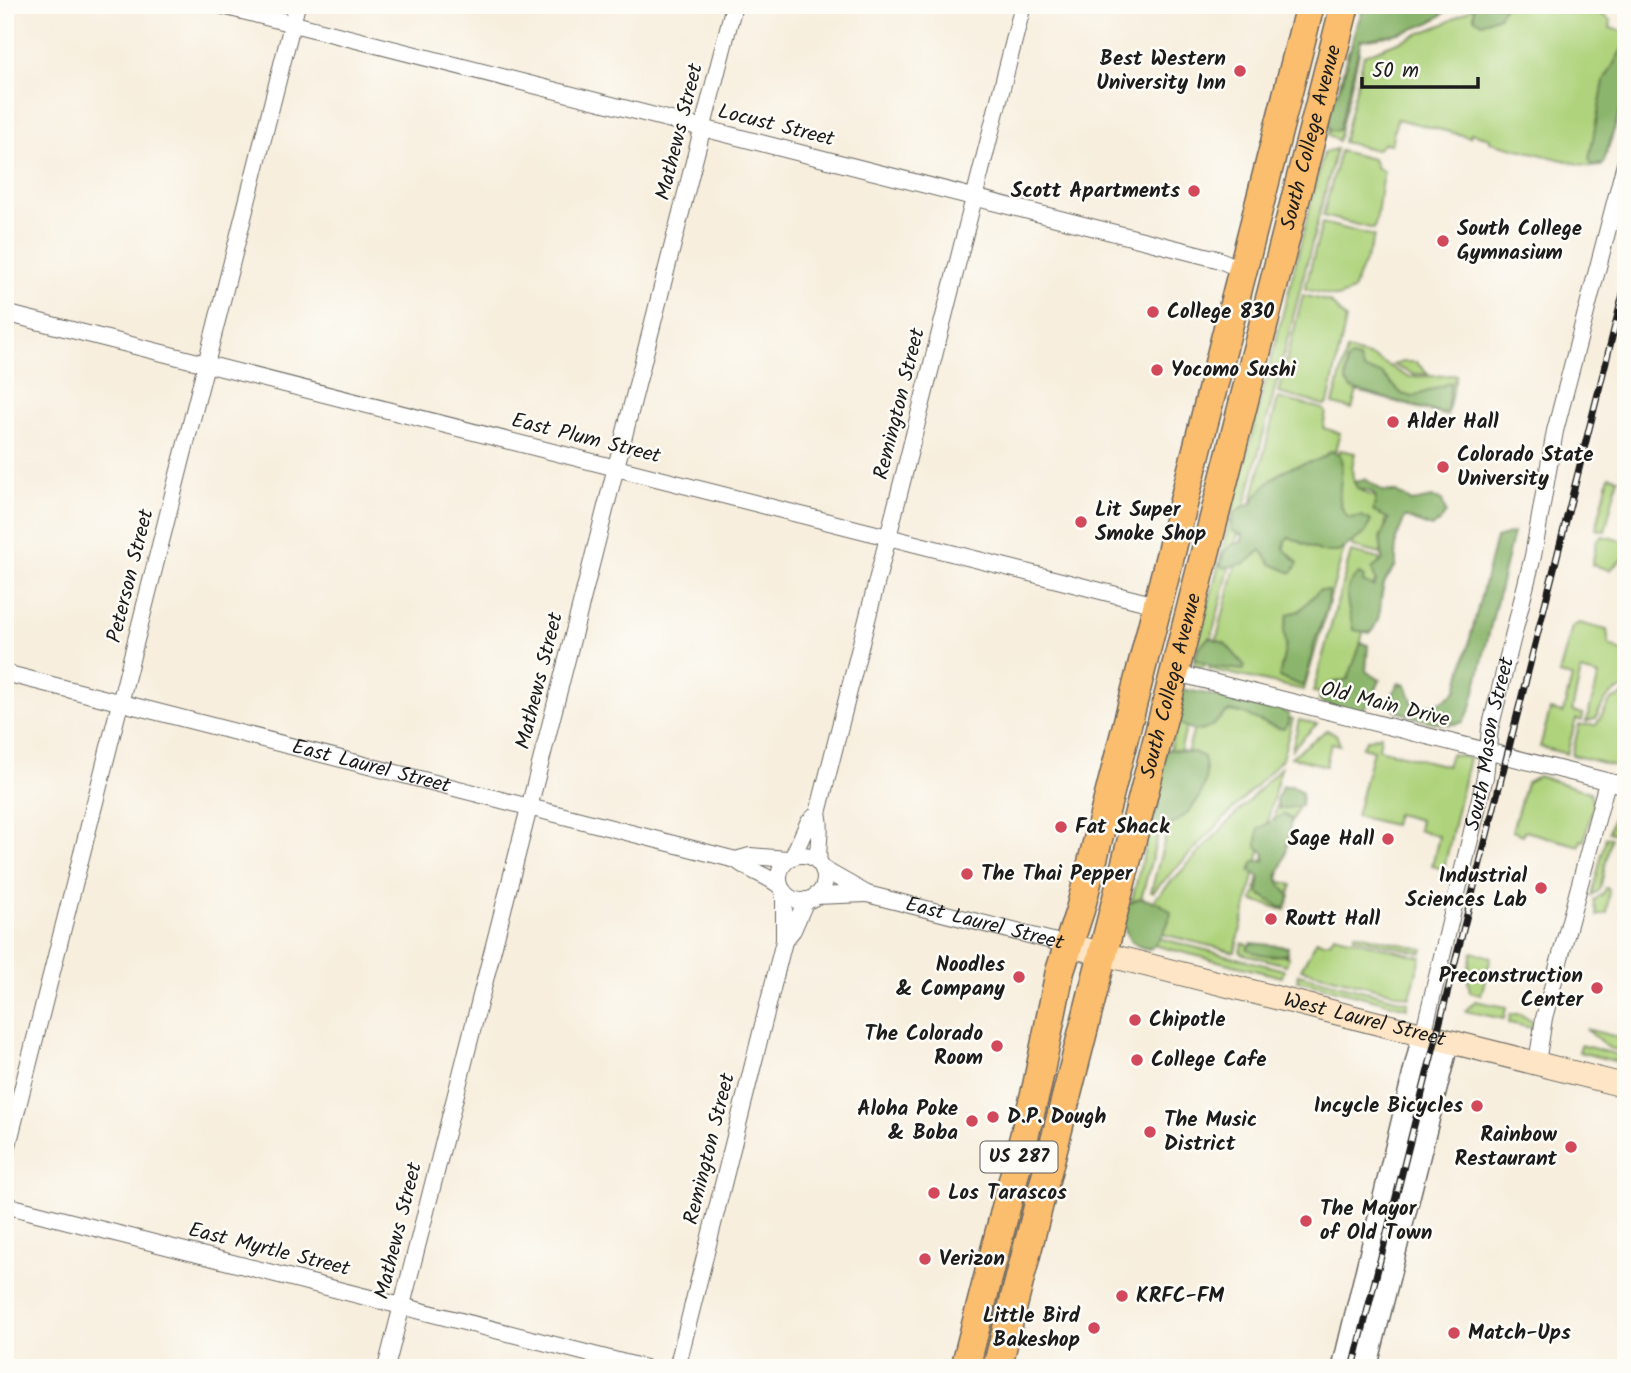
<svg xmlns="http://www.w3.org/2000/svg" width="1631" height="1373" font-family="Kalam,sans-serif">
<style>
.green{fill:#afd37c;stroke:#66784c;stroke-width:2}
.forest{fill:#8bb56c;stroke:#546844;stroke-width:2}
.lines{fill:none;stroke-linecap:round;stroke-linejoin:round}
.minor-casing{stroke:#696660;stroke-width:18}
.tertiary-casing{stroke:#696660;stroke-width:24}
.secondary-casing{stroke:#696660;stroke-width:25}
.trunk-casing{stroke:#696660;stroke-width:31}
.minor{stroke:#fff;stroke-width:16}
.tertiary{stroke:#fff;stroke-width:21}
.secondary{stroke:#fde5c5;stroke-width:23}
.trunk{stroke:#fbbd6e;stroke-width:28}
.rail-casing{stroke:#1c1c1c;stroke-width:7}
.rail{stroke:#fdfcf7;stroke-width:4.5;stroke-dasharray:13;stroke-linecap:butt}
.poi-dot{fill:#d1495b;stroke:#fdfcf7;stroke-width:2.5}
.labels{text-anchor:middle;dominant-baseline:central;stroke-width:5;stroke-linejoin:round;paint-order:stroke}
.shield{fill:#fdfcf7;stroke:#605f5e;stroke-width:2}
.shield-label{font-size:19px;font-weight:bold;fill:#1c1c1c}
.poi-label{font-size:21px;font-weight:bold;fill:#1c1c1c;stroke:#fdfcf7;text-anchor:start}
.street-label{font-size:21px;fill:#1c1c1c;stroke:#fdfcf7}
</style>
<rect width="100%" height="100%" fill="#fdfcf7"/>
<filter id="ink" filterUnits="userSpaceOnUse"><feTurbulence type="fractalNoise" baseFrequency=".0143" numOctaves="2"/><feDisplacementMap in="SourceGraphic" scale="14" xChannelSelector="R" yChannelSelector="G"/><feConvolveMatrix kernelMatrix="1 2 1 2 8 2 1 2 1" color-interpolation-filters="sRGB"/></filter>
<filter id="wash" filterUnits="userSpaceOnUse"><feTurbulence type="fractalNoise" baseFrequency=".00686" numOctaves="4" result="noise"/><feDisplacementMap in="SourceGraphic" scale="28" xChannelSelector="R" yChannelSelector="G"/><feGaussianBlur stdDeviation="1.57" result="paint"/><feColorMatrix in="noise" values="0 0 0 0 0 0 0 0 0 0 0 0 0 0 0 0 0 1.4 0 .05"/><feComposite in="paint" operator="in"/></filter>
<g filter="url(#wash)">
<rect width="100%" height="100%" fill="#f7eedd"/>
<!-- green -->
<path class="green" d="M1478,5H1595L1594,8L1611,21L1610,28L1626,32V94L1602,166L1591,167L1490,142V138L1471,133L1470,137L1397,119L1391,144L1384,143L1376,150L1343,142L1364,55L1444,24Z
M1348,50L1359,53L1338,141L1328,134Z
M1336,149L1204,667L1196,666L1194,661L1324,152Z
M1340,151L1373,159L1376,167L1384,172C1378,192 1380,209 1374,229L1323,216Z
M1322,223L1374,236C1369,257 1359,271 1353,291L1338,297L1305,289Z
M1303,295L1330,302L1346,319L1328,404L1324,405L1278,393Z
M1347,350L1375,358L1408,377L1456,375L1447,416L1357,391L1352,409L1333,404Z
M1403,362H1416L1428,374H1412L1393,365Z
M1278,398L1323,409L1326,412L1323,428L1340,433L1325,489L1346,542L1304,690L1209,669Z
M1340,450L1355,453C1349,475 1351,494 1379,497L1387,512L1381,554L1352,547L1356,533L1349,531L1333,484Z
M1609,476L1618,478L1605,531L1596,529Z
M1602,536L1624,541L1626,556L1610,570L1592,565L1597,540Z
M1351,552L1380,559L1355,667L1349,681L1321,693L1313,692Z
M1579,623L1607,630L1609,645L1626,654V689C1606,691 1604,704 1595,719L1586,722L1599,676L1581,671L1572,711L1583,714L1582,721L1576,719L1567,754L1540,747L1550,710L1563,713L1572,677L1559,674L1572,627Z
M1184,693L1195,695L1134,926L1126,924Z
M1626,694V769L1572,755L1579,725H1596L1611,700Z
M1202,697L1293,719L1282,759L1153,892H1151Z
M1299,720L1317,724L1292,749Z
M1327,730L1336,734L1340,745L1331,743L1326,766L1291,757Z
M1381,735L1379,749L1447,766L1451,754L1469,758L1444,869L1432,866L1439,836L1418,830L1420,820L1396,814L1393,825L1356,816L1373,750L1362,747L1367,740Z
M1281,767L1235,952L1142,929L1149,905Z
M1538,776L1590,792L1593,806L1584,841L1581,840L1579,846L1525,831L1523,835L1512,831L1526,783Z
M1282,785L1301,791L1298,808L1281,845L1279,881L1292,885L1285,910L1253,901Z
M1626,803V836L1609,832L1615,810Z
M1606,837L1611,838L1600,890L1592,895Z
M1606,888L1609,889L1607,913L1597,916L1594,900L1603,894Z
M1139,933L1284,970L1282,977L1137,941Z
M1355,933L1423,949L1422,953L1354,937Z
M1334,935L1421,957L1410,997L1301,969L1317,940L1323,943L1331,941Z
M1242,943L1289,957L1286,965L1240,953Z
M1472,952L1491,957L1481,995L1470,992L1467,975Z
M1298,974L1408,1002L1407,1008L1297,980Z
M1475,1001L1506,1007L1504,1019L1465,1011Z
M1510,1014H1520L1534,1023L1532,1028L1509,1023Z
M1586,1029L1626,1039L1625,1052L1609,1048Z
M1581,1045L1626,1057V1064L1579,1052Z"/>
<!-- forest -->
<path class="forest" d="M1365,5H1444L1447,9C1435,28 1384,37 1361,40L1339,130L1331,131L1328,124L1334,100L1343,80L1355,30Z
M1474,5H1505L1499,16L1482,23L1474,18Z
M1626,42V92L1603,164L1592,165L1589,159L1604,81Z
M1351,357L1359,359L1364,370L1382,374L1402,394L1413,397L1451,382L1447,411L1443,414L1351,389L1346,382L1347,361Z
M1331,451L1340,454C1347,476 1330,500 1349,518L1362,516L1371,521L1365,533L1338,552H1322L1289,537L1285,541L1284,549L1298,563L1292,573L1271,564L1261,550L1246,563L1224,568L1220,565C1223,552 1227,544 1242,542L1243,535L1232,531C1231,513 1237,509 1252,503C1258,491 1277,473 1289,468C1304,462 1319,463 1331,451Z
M1365,479L1383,491L1396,492L1412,502L1432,498L1442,500L1446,513L1439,523L1431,527L1405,517L1396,539V565C1392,573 1387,576 1384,584C1378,604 1384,616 1370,633L1353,630C1350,608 1338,589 1359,574L1364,577L1363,582L1374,587L1376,582L1372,569L1383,560L1380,538L1389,519L1373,511L1376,498L1372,492L1358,489L1354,482Z
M1513,533L1471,708L1463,722C1445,729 1411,717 1394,709L1392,695L1399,683L1406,685L1413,703C1429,710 1447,701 1457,689L1496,538Z
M1319,590L1329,591C1328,612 1322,620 1316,638C1310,655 1312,670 1303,686L1279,677L1286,645L1284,631L1288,614L1299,611Z
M1209,637L1225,643L1245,666L1243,670L1214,667L1194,659L1199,648Z
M1361,643L1368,645L1366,671L1380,680C1364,719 1362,714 1324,704L1319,700C1320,681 1333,684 1348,679Z
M1182,689L1278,708L1289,714V723L1283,729C1264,726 1249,712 1229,711C1208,727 1206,740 1177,722Z
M1167,749L1196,753L1204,757C1213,792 1188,819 1158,832L1152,825L1159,805L1154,785Z
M1283,786H1293L1302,793L1301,806L1279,809L1276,800Z
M1284,814L1291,819C1289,836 1286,863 1277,876L1279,883L1290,896L1286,907L1282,908L1258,893L1260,877L1250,871L1254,861H1264L1265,853L1257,847L1258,829Z
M1140,898L1159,903L1171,912C1169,925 1160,941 1150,949C1125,946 1123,929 1123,907Z
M1251,943L1288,947L1287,954C1273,957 1259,956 1247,949Z"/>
</g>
<g filter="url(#ink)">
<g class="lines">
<!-- minor casing -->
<g class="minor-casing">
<g id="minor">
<path d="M219,5L1217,259L1241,269"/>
<path d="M5,313L1156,605"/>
<path id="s1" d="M5,673L736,860C750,872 766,874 780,886"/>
<path d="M1176,673L1626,786"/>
<circle cx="802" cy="878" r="23"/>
<path d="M793,856L808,823L818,813"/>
<path d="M736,860L750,856L787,859"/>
<path d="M819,863C816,845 823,830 818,813L1023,5"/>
<path id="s2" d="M823,869L867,894L1068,945"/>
<path d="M815,896L867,894"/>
<path d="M784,941L793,930L806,900"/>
<path id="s3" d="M1423,1035L1485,777L1490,729L1533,556L1555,431L1626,160"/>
<path d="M1537,1063L1544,1018L1607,782"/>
<path d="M5,1157L297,5"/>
<path d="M5,1205L645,1368"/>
<path d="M386,1368L734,5"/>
<path d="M677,1368L784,941V892"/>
</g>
</g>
<!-- tertiary casing -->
<g class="tertiary-casing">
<path id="tertiary" d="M1343,1368L1423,1035
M1366,1368L1448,1041"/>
</g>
<!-- secondary casing -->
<g class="secondary-casing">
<g id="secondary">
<path id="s4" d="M1068,945L1626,1086"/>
</g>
</g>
<!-- trunk casing -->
<g class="trunk-casing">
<g id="trunk">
<path d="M965,1368L1037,1086L1060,971L1080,910L1310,5"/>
<path id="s5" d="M997,1368L1345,5"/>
</g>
</g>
<!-- minor -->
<use href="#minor" class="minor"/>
<!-- tertiary -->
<use href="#tertiary" class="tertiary"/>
<!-- secondary -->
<use href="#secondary" class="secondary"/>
<!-- trunk -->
<use href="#trunk" class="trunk"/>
<!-- rail casing -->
<g class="rail-casing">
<path id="rail" d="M1353,1368L1626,282"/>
</g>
<!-- rail -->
<use href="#rail" class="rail"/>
</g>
</g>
<!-- markers -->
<g class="poi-dot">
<circle cx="1240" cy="71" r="7"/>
<circle cx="1194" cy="191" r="7"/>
<circle cx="1443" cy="241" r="7"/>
<circle cx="1153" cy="312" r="7"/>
<circle cx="1157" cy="370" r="7"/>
<circle cx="1393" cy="422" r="7"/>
<circle cx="1443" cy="467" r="7"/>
<circle cx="1081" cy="522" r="7"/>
<circle cx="1061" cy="827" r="7"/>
<circle cx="1388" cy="839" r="7"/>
<circle cx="967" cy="874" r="7"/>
<circle cx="1541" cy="888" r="7"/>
<circle cx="1271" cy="919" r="7"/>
<circle cx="1019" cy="977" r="7"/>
<circle cx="1597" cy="988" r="7"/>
<circle cx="1135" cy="1020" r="7"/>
<circle cx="997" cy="1046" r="7"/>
<circle cx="1137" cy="1060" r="7"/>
<circle cx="1477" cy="1106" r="7"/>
<circle cx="993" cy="1117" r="7"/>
<circle cx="972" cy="1121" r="7"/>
<circle cx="1150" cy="1132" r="7"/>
<circle cx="1571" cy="1147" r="7"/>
<circle cx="934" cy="1193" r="7"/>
<circle cx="1306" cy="1221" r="7"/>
<circle cx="925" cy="1259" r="7"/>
<circle cx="1122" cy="1296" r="7"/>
<circle cx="1094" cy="1328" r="7"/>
<circle cx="1454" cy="1333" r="7"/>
</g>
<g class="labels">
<!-- shield labels -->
<rect class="shield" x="980.5" y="1141.5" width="77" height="31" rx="5"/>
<g class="shield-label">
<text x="1019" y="1157">US 287</text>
</g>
<!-- poi labels -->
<g class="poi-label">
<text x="1226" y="59" text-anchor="end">Best Western<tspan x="1226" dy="24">University Inn</tspan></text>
<text x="1180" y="191" text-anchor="end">Scott Apartments</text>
<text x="1457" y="229">South College<tspan x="1457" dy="24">Gymnasium</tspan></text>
<text x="1167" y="312">College 830</text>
<text x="1171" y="370">Yocomo Sushi</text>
<text x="1407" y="422">Alder Hall</text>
<text x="1457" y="455">Colorado State<tspan x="1457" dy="24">University</tspan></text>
<text x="1095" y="510">Lit Super<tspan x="1095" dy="24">Smoke Shop</tspan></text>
<text x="1075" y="827">Fat Shack</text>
<text x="1374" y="839" text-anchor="end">Sage Hall</text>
<text x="981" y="874">The Thai Pepper</text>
<text x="1527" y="876" text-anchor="end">Industrial<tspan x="1527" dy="24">Sciences Lab</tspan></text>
<text x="1285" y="919">Routt Hall</text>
<text x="1005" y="965" text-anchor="end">Noodles<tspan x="1005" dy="24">&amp; Company</tspan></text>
<text x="1583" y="976" text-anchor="end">Preconstruction<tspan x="1583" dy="24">Center</tspan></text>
<text x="1149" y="1020">Chipotle</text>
<text x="983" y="1034" text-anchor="end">The Colorado<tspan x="983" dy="24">Room</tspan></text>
<text x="1151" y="1060">College Cafe</text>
<text x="1463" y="1106" text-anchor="end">Incycle Bicycles</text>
<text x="958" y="1109" text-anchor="end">Aloha Poke<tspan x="958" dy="24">&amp; Boba</tspan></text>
<text x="1007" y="1117">D.P. Dough</text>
<text x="1164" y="1120">The Music<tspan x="1164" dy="24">District</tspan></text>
<text x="1557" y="1135" text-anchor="end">Rainbow<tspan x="1557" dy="24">Restaurant</tspan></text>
<text x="948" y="1193">Los Tarascos</text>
<text x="1320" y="1209">The Mayor<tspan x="1320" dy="24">of Old Town</tspan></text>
<text x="939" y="1259">Verizon</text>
<text x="1136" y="1296">KRFC-FM</text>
<text x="1080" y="1316" text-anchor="end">Little Bird<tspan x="1080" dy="24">Bakeshop</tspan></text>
<text x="1468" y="1333">Match-Ups</text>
</g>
<!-- street labels -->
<g class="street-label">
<text transform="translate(776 126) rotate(14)">Locust Street</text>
<text transform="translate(680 132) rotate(-76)">Mathews Street</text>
<text stroke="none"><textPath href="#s5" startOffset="1270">South College Avenue</textPath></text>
<text transform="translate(900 404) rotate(-76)">Remington Street</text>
<text transform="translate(586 439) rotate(14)">East Plum Street</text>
<text transform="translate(131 576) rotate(-76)">Peterson Street</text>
<text transform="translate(540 681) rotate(-76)">Mathews Street</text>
<text stroke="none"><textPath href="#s5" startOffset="704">South College Avenue</textPath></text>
<text transform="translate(1385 705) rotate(14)">Old Main Drive</text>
<text stroke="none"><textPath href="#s3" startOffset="299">South Mason Street</textPath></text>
<text stroke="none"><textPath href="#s1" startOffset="378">East Laurel Street</textPath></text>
<text stroke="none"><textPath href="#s2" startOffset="172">East Laurel Street</textPath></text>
<text stroke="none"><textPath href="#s4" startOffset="306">West Laurel Street</textPath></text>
<text transform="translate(710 1149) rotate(-76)">Remington Street</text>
<text transform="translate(399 1231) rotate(-76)">Mathews Street</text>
<text transform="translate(269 1250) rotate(14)">East Myrtle Street</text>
</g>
</g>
<!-- margin -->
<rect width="1631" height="1373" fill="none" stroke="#fdfcf7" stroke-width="28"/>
<!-- scale -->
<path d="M1362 77v10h116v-10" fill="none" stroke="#1c1c1c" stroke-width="3.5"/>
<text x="1372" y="77" font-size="21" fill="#1c1c1c" stroke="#fdfcf7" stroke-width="5" paint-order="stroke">50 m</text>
</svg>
